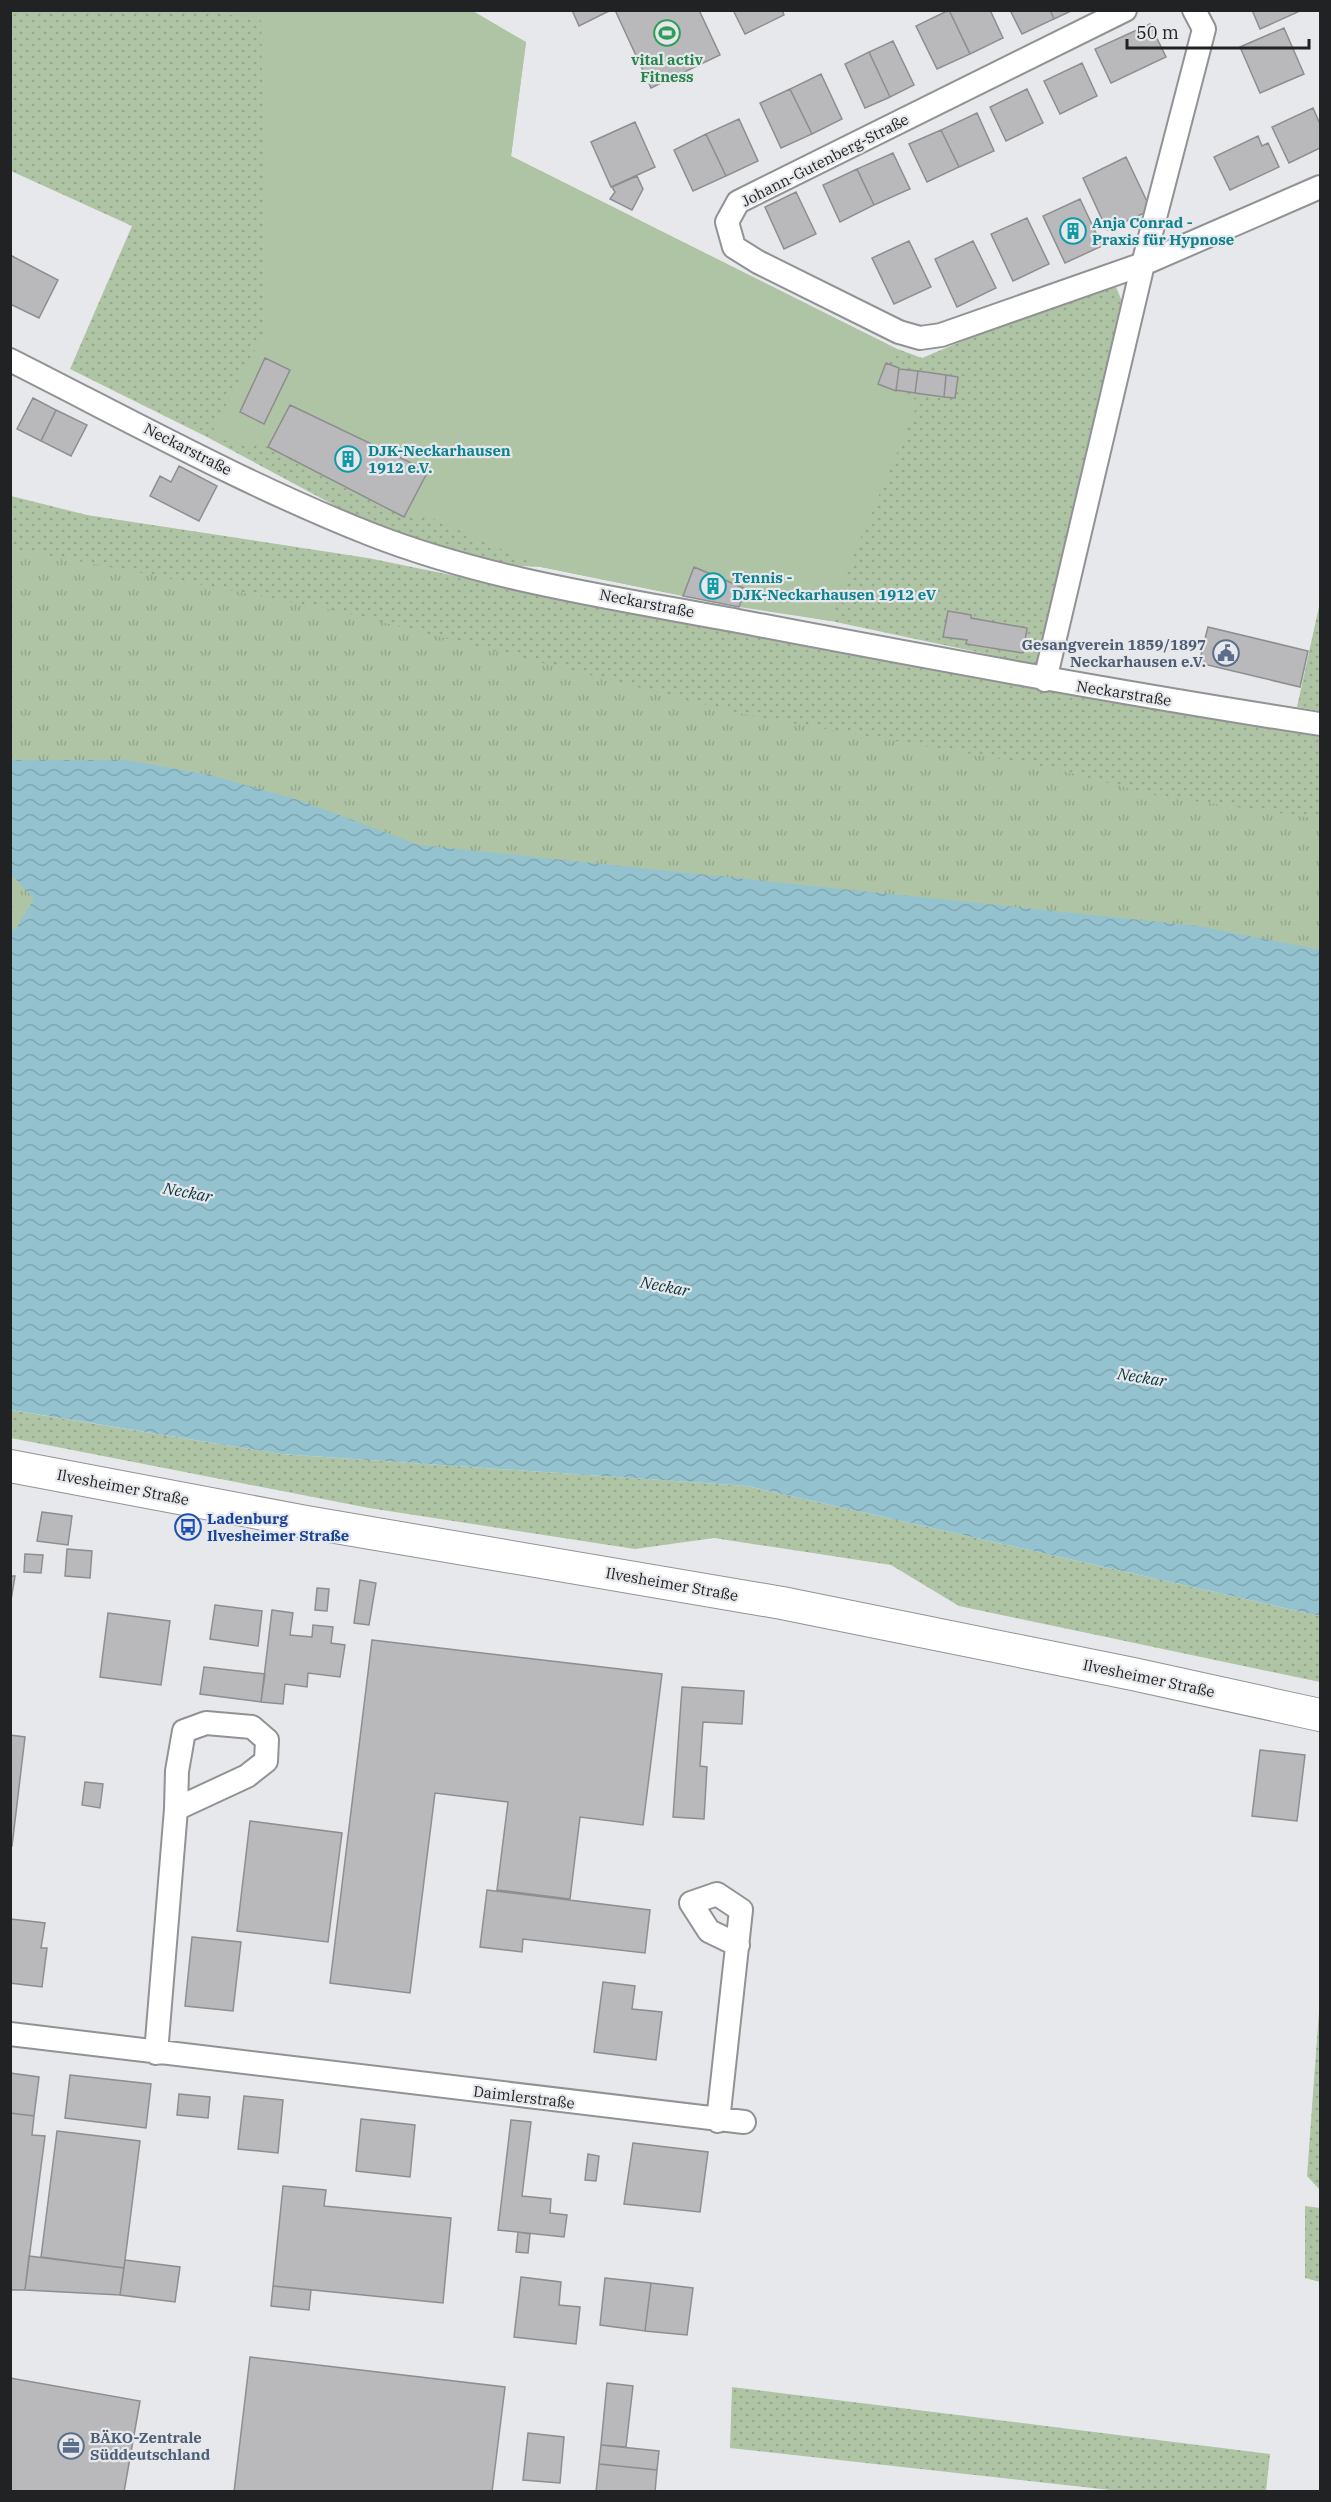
<svg xmlns="http://www.w3.org/2000/svg" width="1331" height="2502" font-family="'IBM Plex Serif',serif">
<style>
.grass{fill:url(#grass-dots)}
.park{fill:url(#park-tufts)}
.pitch{fill:#aec4a4}
.water{fill:url(#water-waves)}
.building{fill:#b9b8ba;stroke:#8e8d8f;stroke-width:1.5}
.lines{fill:none;stroke-linecap:round;stroke-linejoin:round}
.street-casing{stroke:#919294;stroke-width:26}
.secondary-casing{stroke:#919294;stroke-width:34}
.street{stroke:#fff;stroke-width:22}
.secondary{stroke:#fff;stroke-width:32}
.labels{text-anchor:middle;dominant-baseline:central;stroke-width:4.5;stroke-linejoin:round;paint-order:stroke}
.leisure-label{font-size:15px;font-weight:bold;fill:#27864d;stroke:#e7e8eb}
.street-label{font-size:15px;fill:#212223;stroke:#e7e8eb}
.culture-label{font-size:15px;font-weight:bold;fill:#0d838f;stroke:#e7e8eb;text-anchor:start}
.service-label{font-size:15px;font-weight:bold;fill:#4e5e75;stroke:#e7e8eb;text-anchor:end}
.transit-label{font-size:15px;font-weight:bold;fill:#164399;stroke:#e7e8eb;text-anchor:start}
.water-label{font-size:16px;font-style:italic;fill:#05333d;stroke:#e7e8eb}
</style>
<defs>
<pattern id="grass-dots" width="8" height="8" patternUnits="userSpaceOnUse" patternTransform="scale(1.5)"><rect width="8" height="8" fill="#aec4a4"/><path d="M2 2h.1M6 6h.1" fill="none" stroke="#95a88d" stroke-width="1.8" stroke-linecap="round"/></pattern>
<pattern id="park-tufts" width="24" height="20" patternUnits="userSpaceOnUse" patternTransform="scale(1.5)"><rect width="24" height="20" fill="#aec4a4"/><path d="M3 7l-1-3M5 7V3M7 7l1-3M15 17l-1-3M17 17v-4M19 17l1-3" fill="none" stroke="#95a88d"/></pattern>
<pattern id="water-waves" width="16" height="10" patternUnits="userSpaceOnUse" patternTransform="scale(1.5)"><rect width="16" height="10" fill="#94c3cf"/><path d="M0 5q4-4 8 0t8 0" fill="none" stroke="#7fa7b1"/></pattern>
</defs>
<rect width="100%" height="100%" fill="#e7e8eb"/>
<!-- grass -->
<path class="grass" d="M11,11H460L526,42L511,156L895,348L922,358L1099,284L1116,287L1121,299L1120,316L1048,667L831,621L683,596L541,567L485,564L386,533L209,438L70,369L132,226L11,171Z
M11,496L87,515L368,558L628,611L1087,697L1320,737V950L11,760Z
M1320,602V711L1297,707Z
M10,1410L281,1454L747,1486L1320,1616V1682L959,1606L891,1565L714,1538L635,1549L369,1508L11,1438Z
M1320,1998V2190L1307,2176Z
M1305,2206L1320,2208V2282L1305,2278Z
M732,2387L1270,2454L1266,2491H1119L730,2448Z"/>
<!-- park -->
<path class="park" d="M11,548L342,612L751,716L1047,767L1159,796L1320,819V1291L11,1212Z"/>
<!-- pitch -->
<path class="pitch" d="M179,11H473L526,42L511,156L895,348L878,383L919,401L848,568L831,621L739,607L541,567L427,516L404,517L268,447L209,438L266,329L261,17Z"/>
<!-- water -->
<path class="water" d="M11,760H126L210,775L302,801L419,845L1198,926L1320,950V1616L747,1486L281,1454L11,1410L10,928L15,930L34,899L11,874Z"/>
<!-- building -->
<path class="building" d="M572,10H611L579,26Z
M615,10H699L720,55L651,88Z
M733,10H782L784,15L745,34Z
M949,10H990L1003,38L970,54Z
M949,10L970,54L937,69L916,26Z
M1010,10H1050L1054,19L1022,34Z
M1050,10H1073L1054,19Z
M1252,10H1302L1260,29Z
M1150,24L1166,57L1111,83L1095,49Z
M1284,28L1304,74L1260,93L1240,47Z
M893,41L914,85L890,97L869,52Z
M869,52L890,97L865,108L845,64Z
M1082,63L1097,96L1060,114L1044,81Z
M821,74L842,119L812,134L790,89Z
M790,89L812,134L781,148L760,103Z
M1027,89L1043,123L1006,141L990,107Z
M1313,108L1320,124V148L1289,163L1272,127Z
M977,113L994,151L959,167L941,130Z
M739,119L758,161L726,176L706,134Z
M635,122L655,167L611,187L591,142Z
M941,130L959,167L927,182L909,144Z
M706,134L726,176L693,191L674,150Z
M1258,136L1262,146L1268,143L1279,167L1230,190L1214,157Z
M893,153L910,189L874,205L857,169Z
M1126,157L1151,210L1107,230L1083,178Z
M857,169L874,205L840,222L823,185Z
M637,176L643,189L632,210L610,199L615,192L612,187Z
M796,192L816,234L784,249L765,207Z
M1080,199L1102,246L1065,263L1043,216Z
M1027,218L1049,264L1013,281L991,234Z
M909,241L931,287L894,304L872,258Z
M973,241L996,288L957,307L935,259Z
M10,255L58,280L39,318L10,304Z
M265,358L290,370L264,424L240,412Z
M886,363L899,368L896,391L878,384Z
M899,369L918,371L915,393L896,390Z
M918,371L946,375L944,397L915,393Z
M946,375L958,377L955,398L944,397Z
M33,398L56,410L41,441L17,429Z
M290,405L428,471L404,517L268,447Z
M56,410L87,425L71,456L41,441Z
M179,466L217,486L199,521L150,496L160,476L171,482Z
M694,567L746,589L739,607L683,596Z
M948,611L971,615V618L1027,628L1023,653L966,644L967,640L943,637Z
M1208,627L1308,651L1300,687L1199,663Z
M42,1512L72,1516L68,1545L37,1541Z
M67,1549L92,1551L90,1578L65,1576Z
M25,1554L43,1555L41,1573L24,1572Z
M10,1576H15L11,1600H10Z
M360,1580L376,1583L369,1625L354,1623Z
M317,1588L329,1589L327,1611L315,1610Z
M215,1605L262,1611L258,1646L210,1639Z
M272,1610L293,1613L290,1635L312,1637L313,1625L333,1627L331,1643L345,1645L340,1677L308,1673L307,1687L285,1684L283,1704L261,1702Z
M108,1613L170,1621L161,1685L100,1677Z
M372,1640L662,1674L643,1825L580,1817L570,1899L497,1890L508,1802L435,1793L410,1993L330,1983Z
M204,1667L265,1674L261,1702L200,1694Z
M682,1687L744,1691L742,1724L703,1722L700,1766L707,1767L704,1819L673,1817Z
M10,1735L25,1737L12,1846H10Z
M1260,1750L1305,1755L1297,1821L1252,1816Z
M85,1782L103,1784L100,1808L82,1805Z
M250,1821L342,1833L328,1942L237,1931Z
M487,1890L650,1910L645,1953L523,1939L522,1952L480,1947Z
M11,1919L45,1923L41,1948H47L42,1987L10,1983Z
M192,1937L241,1942L233,2011L185,2006Z
M603,1982L635,1986L632,2009L662,2012L656,2060L594,2052Z
M10,2073L39,2077L34,2116L10,2113Z
M70,2075L151,2084L146,2128L65,2118Z
M179,2094L210,2097L208,2118L177,2115Z
M244,2096L283,2100L278,2153L238,2149Z
M10,2113L34,2116L32,2135L45,2136L25,2290H10Z
M361,2119L415,2125L410,2177L356,2171Z
M511,2120L531,2122L522,2196L551,2199L550,2213L567,2215L564,2237L498,2230Z
M57,2131L140,2141L124,2268L41,2257Z
M633,2143L708,2152L700,2212L624,2204Z
M588,2154L599,2156L596,2181L585,2180Z
M283,2186L326,2190L324,2206L451,2218L443,2303L273,2286Z
M518,2232L530,2234L528,2253L516,2252Z
M29,2256L124,2268L120,2295L25,2290Z
M125,2260L180,2267L175,2302L120,2295Z
M521,2277L561,2282L559,2305L580,2307L576,2344L514,2337Z
M605,2278L651,2283L645,2331L600,2325Z
M651,2283L693,2288L687,2335L645,2331Z
M273,2286L311,2290L309,2310L271,2306Z
M250,2357L505,2387L492,2492H234Z
M10,2378L140,2401L124,2492H10Z
M607,2383L633,2386L626,2447L601,2445Z
M528,2433L564,2437L560,2483L523,2480Z
M601,2445L659,2451L657,2470L599,2464Z
M599,2464L657,2470L655,2492H596Z"/>
<g class="lines">
<!-- street casing -->
<g class="street-casing">
<path id="street" d="M1125,10L738,202L727,222L734,247L758,262L899,332L920,338L941,335L1143,264L1320,187
M10,360C129,420 246,485 370,534C487,580 615,598 738,621C932,658 1125,694 1320,724
M1045,680L1143,264L1204,29L1194,10
M10,2034L744,2122
M156,2053L176,1809L247,1776L266,1761L267,1740L252,1727L206,1723L184,1731L177,1771L176,1809
M718,2121L741,1910L717,1894L691,1903L709,1931L738,1945"/>
</g>
<!-- secondary casing -->
<g class="secondary-casing">
<path id="secondary" d="M10,1466L306,1522L782,1603L1133,1674L1320,1715"/>
</g>
<!-- street -->
<use href="#street" class="street"/>
<!-- secondary -->
<use href="#secondary" class="secondary"/>
</g>
<!-- icons -->
<defs>
<g id="stadium-ring" transform="scale(1.35)"><circle r="9.5" fill="#e7e8eb" stroke="#2e9e5b" stroke-width="1.5"/><path d="M0-5a6.5 5 0 1 0 0 10a6.5 5 0 1 0 0-10ZM-3.5-1.8h7v3.6h-7Z" fill="#2e9e5b"/></g>
<g id="building-ring" transform="scale(1.35)"><circle r="9.5" fill="#e7e8eb" stroke="#0f9aa8" stroke-width="1.5"/><path d="M-4-6H4V6H1V3H-1V6H-4ZM-2.5-4.3h1.7v1.8h-1.7ZM.8-4.3h1.7v1.8H.8ZM-2.5-1h1.7V.8h-1.7ZM.8-1h1.7V.8H.8Z" fill="#0f9aa8"/></g>
<g id="civic-ring" transform="scale(1.35)"><circle r="9.5" fill="#e7e8eb" stroke="#5c6f8a" stroke-width="1.5"/><path d="M-.6-6.5H3V-4.5H.6V-3L4-1V1h2V6H-6V1h2V-1L-.6-3ZM-1.2 2.5V6h2.4V2.5Z" fill="#5c6f8a"/></g>
<g id="bus-ring" transform="scale(1.35)"><circle r="9.5" fill="#e7e8eb" stroke="#1a4fb4" stroke-width="1.5"/><path d="M-5-6H5V4H4V6H2V4H-2V6H-4V4H-5ZM-3.5-4V0h7V-4ZM-3.5 1.2v1.5H-2V1.2ZM2 1.2v1.5H3.5V1.2Z" fill="#1a4fb4"/></g>
<g id="office-ring" transform="scale(1.35)"><circle r="9.5" fill="#e7e8eb" stroke="#5c6f8a" stroke-width="1.5"/><path d="M-6-3h4V-5.5h4V-3h4V5H-6ZM-1-4.5V-3h2v-1.5ZM-6 0V1H6V0Z" fill="#5c6f8a"/></g>
</defs>
<g fill-rule="evenodd">
<use href="#stadium-ring" x="667" y="33"/>
<use href="#building-ring" x="1073" y="231"/>
<use href="#building-ring" x="348" y="459"/>
<use href="#building-ring" x="713" y="586"/>
<use href="#civic-ring" x="1226" y="653"/>
<use href="#bus-ring" x="188" y="1527"/>
<use href="#office-ring" x="71" y="2446"/>
</g>
<g class="labels">
<!-- leisure labels -->
<g class="leisure-label">
<text x="667" y="59">vital activ<tspan x="667" dy="17">Fitness</tspan></text>
</g>
<!-- street labels -->
<g class="street-label">
<text transform="translate(825 160) rotate(-27)">Johann-Gutenberg-Straße</text>
<text transform="translate(188 449) rotate(27)">Neckarstraße</text>
<text transform="translate(647 603) rotate(11)">Neckarstraße</text>
<text transform="translate(1124 693) rotate(9)">Neckarstraße</text>
<text transform="translate(123 1487) rotate(11)">Ilvesheimer Straße</text>
<text transform="translate(672 1584) rotate(10)">Ilvesheimer Straße</text>
<text transform="translate(1149 1678) rotate(12)">Ilvesheimer Straße</text>
<text transform="translate(524 2097) rotate(7)">Daimlerstraße</text>
</g>
<!-- culture labels -->
<g class="culture-label">
<text x="1092" y="222">Anja Conrad -<tspan x="1092" dy="17">Praxis für Hypnose</tspan></text>
<text x="368" y="450">DJK-Neckarhausen<tspan x="368" dy="17">1912 e.V.</tspan></text>
<text x="732" y="577">Tennis -<tspan x="732" dy="17">DJK-Neckarhausen 1912 eV</tspan></text>
</g>
<!-- service labels -->
<g class="service-label">
<text x="1206" y="644">Gesangverein 1859/1897<tspan x="1206" dy="17">Neckarhausen e.V.</tspan></text>
<text x="90" y="2437" text-anchor="start">BÄKO-Zentrale<tspan x="90" dy="17">Süddeutschland</tspan></text>
</g>
<!-- transit labels -->
<g class="transit-label">
<text x="207" y="1518">Ladenburg<tspan x="207" dy="17">Ilvesheimer Straße</tspan></text>
</g>
<!-- water labels -->
<g class="water-label">
<text transform="translate(188 1192) rotate(11)">Neckar</text>
<text transform="translate(665 1286) rotate(11)">Neckar</text>
<text transform="translate(1142 1377) rotate(9)">Neckar</text>
</g>
</g>
<!-- border -->
<rect width="1331" height="2502" fill="none" stroke="#212223" stroke-width="24"/>
<!-- scale -->
<path d="M1127 39v9h182v-9" fill="none" stroke="#212223" stroke-width="3"/>
<text x="1136" y="39" font-size="18" fill="#212223" stroke="#e7e8eb" stroke-width="4.5" paint-order="stroke">50 m</text>
</svg>
